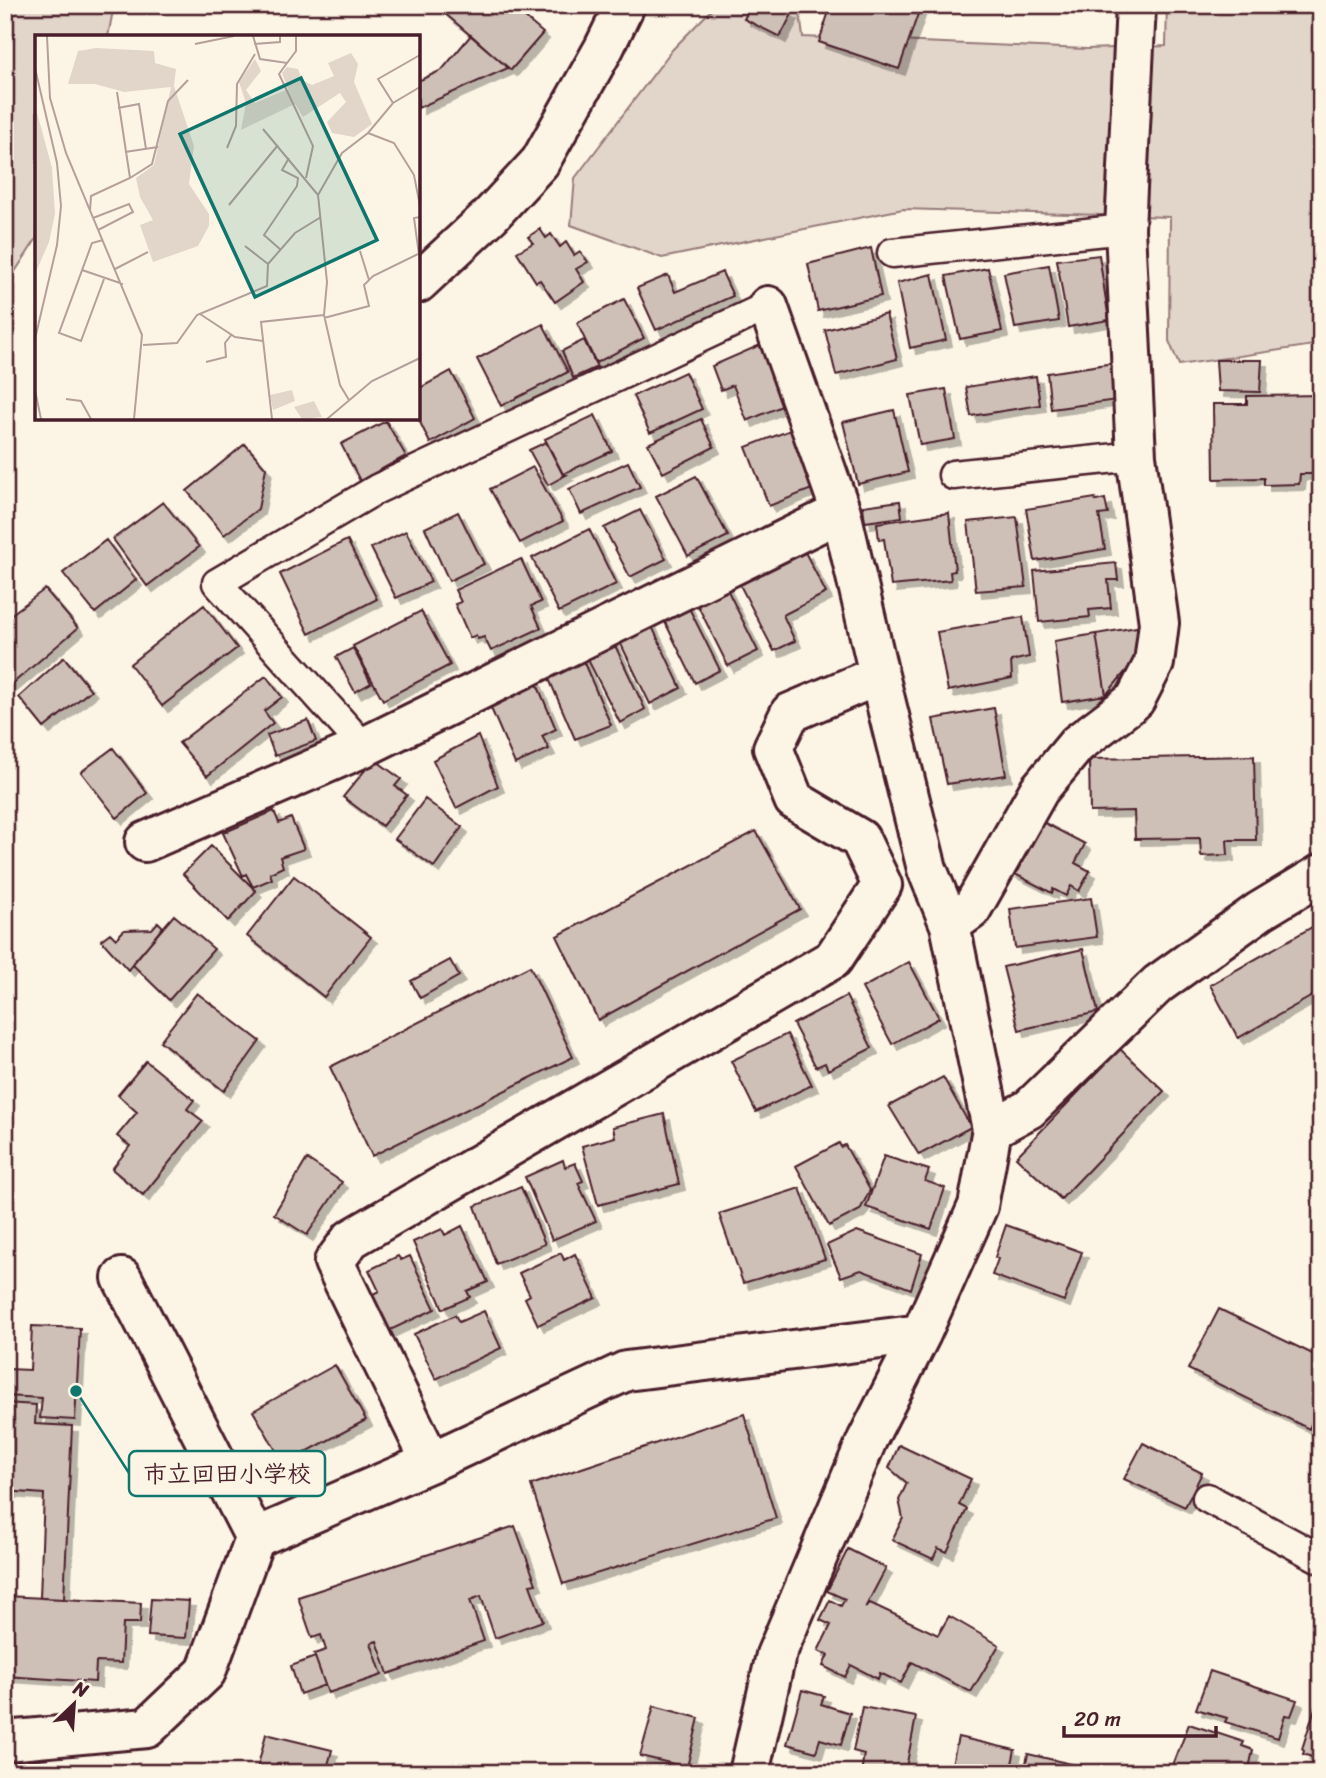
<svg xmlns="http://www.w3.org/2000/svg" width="1326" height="1778" font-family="Sriracha,'Klee One',sans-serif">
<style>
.green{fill:#e2d5ca;stroke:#967a7a;stroke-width:2}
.building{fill:#cfc0b7;stroke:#4a1f2b;stroke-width:2;filter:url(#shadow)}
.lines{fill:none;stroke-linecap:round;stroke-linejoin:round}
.service-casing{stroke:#4a1f2b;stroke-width:33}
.minor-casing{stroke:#4a1f2b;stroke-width:44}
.service{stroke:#fcf5e5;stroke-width:28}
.minor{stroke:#fcf5e5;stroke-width:38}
.inset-road{fill:none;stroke:#b59f9b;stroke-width:2}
.view{fill:#0f766e;fill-opacity:0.15;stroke:#0f766e;stroke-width:3.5}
.inset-edge{fill:none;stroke:#4a1f2b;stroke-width:3.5}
.leader{fill:none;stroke:#0f766e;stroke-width:2.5}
.callout-dot{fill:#0f766e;stroke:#fcf5e5;stroke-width:2.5}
.callout{fill:#fcf5e5;stroke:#0f766e;stroke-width:2.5}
.callout-label{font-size:24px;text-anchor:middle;font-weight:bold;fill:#4a1f2b}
</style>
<defs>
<filter id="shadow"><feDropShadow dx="6" dy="6" stdDeviation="0" flood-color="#0004"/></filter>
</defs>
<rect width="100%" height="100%" fill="#fcf5e5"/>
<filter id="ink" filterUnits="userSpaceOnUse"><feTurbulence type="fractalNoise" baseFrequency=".0143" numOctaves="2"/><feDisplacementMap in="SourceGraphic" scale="14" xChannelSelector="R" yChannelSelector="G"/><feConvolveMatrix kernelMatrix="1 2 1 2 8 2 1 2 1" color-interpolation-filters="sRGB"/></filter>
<g filter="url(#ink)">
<!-- green -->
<path class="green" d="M5,5H114L108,37H37V238L5,287Z
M716,5H799L803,37L1087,49L1166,46L1167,5H1321V344L1179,365L1169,341L1170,217L903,209L662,258L571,225L575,178L672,50Z"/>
<!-- building -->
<path class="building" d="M435,5H510L543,33L511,70Z
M751,5H775L792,14L780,37L744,19Z
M831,5H921L899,69L819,42Z
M471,35L508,68L418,108V81L442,70Z
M540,229L546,238L551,234L560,247L566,242L574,255L580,251L588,262L576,269L584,282L555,302L540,280L536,282L517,252L533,243L528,237Z
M871,248L881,296L818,311L808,264Z
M1099,255L1109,320L1068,327L1057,260Z
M1049,265L1059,321L1015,328L1004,273Z
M988,268L1002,331L960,339L946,276Z
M722,272L733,296L656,330L637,288L668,275L675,292Z
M932,274L946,340L910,348L897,283Z
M624,299L644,338L596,363L577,323Z
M886,314L897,359L836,375L825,330Z
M543,324L568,372L501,406L477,359Z
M584,340L597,367L573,378L562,351Z
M760,345L784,405L747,421L733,385L721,390L712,366Z
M1216,360H1262L1260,392L1218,391Z
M1114,363L1117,400L1051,409L1047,373Z
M451,371L475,418L430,443L418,418V389Z
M685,372L702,409L650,433L633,396Z
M1036,376L1040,405L971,416L966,387Z
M946,389L955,439L920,445L910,395Z
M1321,395V474H1300L1299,484L1264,485V478L1214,479L1213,404H1247V396Z
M894,410L908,472L858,484L843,422Z
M595,415L612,451L563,474L545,439Z
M701,419L714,447L663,473L648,444Z
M386,421L406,456L360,481L341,444Z
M793,429L812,489L769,506L746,447Z
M546,442L563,475H566L548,485L529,450Z
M245,444L266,468L258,509L224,535L187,491Z
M628,462L640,487L581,514L569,489Z
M533,467L563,521L520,543L490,489Z
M696,476L728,536L688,556L656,496Z
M1095,498L1096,501L1105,499L1108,514L1099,515L1105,549L1035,561L1026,509Z
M900,501L902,517L865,522L863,506Z
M163,502L199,547L147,586L113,539Z
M640,510L666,559L630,577L604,528Z
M458,512L484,564L449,581L425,528Z
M949,513L955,571L950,572L951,580L891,586L884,539L879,540L877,523Z
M1017,517L1026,587L976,591L968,522Z
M589,529L616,584L559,612L532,558Z
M406,531L431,582L396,598L371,548Z
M106,540L136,580L95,613L63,573Z
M347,540L377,599L309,634L280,574Z
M805,552L826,593L783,615L795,641L774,651L740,585Z
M521,559L541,602L531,606L541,628L491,651L484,637L478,639L476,635L470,638L455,604L461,602L455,590Z
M1116,563L1118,580H1108L1111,608L1089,610L1090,617L1039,622L1034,571Z
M725,585L758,651L728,666L695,600Z
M45,589L78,628L5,690V645L12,639L5,630V619Z
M686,602L720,670L695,683L661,614Z
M204,605L237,648L162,706L130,664Z
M421,611L450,665L383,700L353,646Z
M1023,617L1029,657L1011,661L1012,678L948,691L937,632Z
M649,620L681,688L650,704L617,636Z
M1137,627L1141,653L1106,695L1096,634Z
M1096,634L1106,695L1062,702L1054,641Z
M612,639L645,709L620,723L585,654Z
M353,648L371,683L355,692L336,657Z
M581,656L611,725L575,739L546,672Z
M64,657L91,690L44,728L19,697Z
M266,676L282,697L264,711L273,723L207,776L179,743Z
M534,677L556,729L542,736L549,749L515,764L487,699Z
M994,708L1006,775L947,784L933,719Z
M308,720L316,741L275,756L267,735Z
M478,736L498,786L456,808L433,760Z
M113,748L147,793L117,818L81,772Z
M1254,756L1256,840H1227L1228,855L1201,856L1200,838L1135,839L1134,811L1090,812L1089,759Z
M374,759L401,779L395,786L407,795L382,826L343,797Z
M425,799L462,827L434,867L395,839Z
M274,811L279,823L291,818L304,849L280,857L283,867L270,873L272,879L253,887L246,874L243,876L223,833Z
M1039,820L1085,844L1075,863L1090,871L1079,891L1071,886L1066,896L1053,889L1052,893L1011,872Z
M756,831L800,909L598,1020L557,936Z
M211,846L256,891L228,921L183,874Z
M294,876L371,937L324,997L247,936Z
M1091,898L1097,937L1015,948L1010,909Z
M174,915L214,949L169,1000L132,964Z
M158,922L163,927L128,970L101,940L110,933L116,939L124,930L152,929Z
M1321,922V991L1238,1038L1210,985Z
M1083,949L1098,1012L1019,1030L1003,967Z
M450,960L459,976L420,998L411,981Z
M909,962L939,1018L892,1044L862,988Z
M530,966L573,1057L372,1156L330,1067Z
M197,993L260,1041L224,1091L160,1041Z
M846,996L872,1048L828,1070L825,1063L816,1067L793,1024Z
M787,1034L812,1085L756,1112L731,1061Z
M1120,1049L1164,1091L1061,1199L1016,1157Z
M146,1061L194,1100L187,1109L203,1121L143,1195L112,1169L130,1146L117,1136L137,1112L118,1095Z
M943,1077L971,1127L919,1155L889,1106Z
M664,1114L679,1184L598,1205L582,1146L615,1137L613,1127Z
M839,1143L841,1147L845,1145L870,1190L860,1210L829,1226L796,1166Z
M884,1156L929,1170L925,1181L945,1188L931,1229L866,1207Z
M307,1159L342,1182L307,1235L274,1214Z
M563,1160L565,1167L575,1163L583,1181L578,1183L596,1221L552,1240L525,1177Z
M521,1187L545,1244L496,1264L475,1206Z
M800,1188L825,1259L743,1283L719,1214Z
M1006,1225L1082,1252L1064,1301L992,1275L998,1259L995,1257Z
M462,1226L488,1282L467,1291L470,1297L443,1309L413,1242L442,1229L445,1235Z
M857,1231L922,1254L911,1289L861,1270L841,1277L827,1245Z
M561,1253L564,1260L575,1254L596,1298L538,1325L525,1298L530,1295L519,1273Z
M398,1256L401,1260L410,1256L435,1309L386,1332L369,1296L379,1291L369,1270Z
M1219,1309L1321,1358V1403L1309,1429L1188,1369Z
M484,1311L501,1348L436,1379L414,1334L455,1315L459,1322Z
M32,1326L80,1328L75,1420L40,1418L42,1398L6,1396L8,1369L30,1370Z
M335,1365L366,1420L284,1464L253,1411Z
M5,1403L36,1405L35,1424L72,1426L64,1599L40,1598L44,1494L5,1491Z
M744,1414L776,1518L563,1584L531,1485Z
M1143,1443L1202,1473L1185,1507L1124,1479Z
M899,1445L971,1479L959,1505L967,1509L947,1552L938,1548L933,1559L892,1540L903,1518L899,1500L907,1483L889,1468Z
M515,1526L536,1584L530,1585L543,1621L495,1638L481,1596L470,1600L484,1641L388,1674L377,1641L371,1643L382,1675L328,1693L314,1654L326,1650L321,1635L312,1638L298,1597Z
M848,1549L886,1568L865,1608L870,1603L938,1635L949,1616L999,1645L971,1692L912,1662L901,1683L880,1673L878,1679L851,1665L845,1677L823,1666L828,1655L818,1651L831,1625L820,1620L830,1600L841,1606L845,1599L827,1591Z
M5,1596L141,1603L140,1623H123L121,1663L96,1662L95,1682L5,1676Z
M151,1599L189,1601L186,1638L148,1636Z
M315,1657L325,1685L300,1694L291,1666Z
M1210,1671L1297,1700L1291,1716L1285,1715L1278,1738L1225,1722L1227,1718L1196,1709Z
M802,1690L824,1696L821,1704L850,1713L841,1745L820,1739L816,1752L787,1744Z
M1316,1705L1321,1706V1760L1303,1754L1304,1751L1302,1749Z
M654,1706L699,1718L687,1767L640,1756Z
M862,1707L916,1717L905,1773H861L864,1754L853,1751Z
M1189,1724L1244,1742L1242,1746L1253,1750L1248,1773H1170Z
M266,1734L332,1750L326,1773H256Z
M958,1737L1015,1750L1010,1773H950Z
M1028,1754L1110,1773H1024Z"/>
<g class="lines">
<!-- service casing -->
<g class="service-casing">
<path id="service" d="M892,253L1125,229
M953,475L1136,456
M364,747L217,583L377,489L768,306
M1207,1498L1321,1559"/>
</g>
<!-- minor casing -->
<g class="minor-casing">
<path id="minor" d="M418,283L490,216L540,162L604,48L625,5
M145,842L364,747L841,512
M950,925L971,910L1039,790L1077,744L1135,700L1154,663L1159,623L1136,456L1125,229L1136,5
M992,1129L1029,1109L1158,984L1260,911L1321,874
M122,1278L255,1538
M431,1462L334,1262L351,1239L833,959L882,885L860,839L794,800L773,748L790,713L879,675
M5,1741L147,1728L206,1672L255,1538L431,1462L626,1371L921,1334
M749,1773L776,1655L867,1440L921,1334L978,1206L992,1129L950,925L927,869L879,675L841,512L768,306"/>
</g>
<!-- service -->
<use href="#service" class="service"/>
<!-- minor -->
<use href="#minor" class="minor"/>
</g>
</g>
<!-- overview -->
<g transform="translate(35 35)">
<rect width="385" height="385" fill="#fcf5e5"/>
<path d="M61,13L119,16L120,28L141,34L139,51L159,111L154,149L174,179V191L163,211L118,227L105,190L118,185L105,162L101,143L119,130L136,52L89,57L60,49H33L43,16ZM316,18L323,29L319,47L337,89L319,102L297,98L292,87L311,67L305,58L268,82L260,69L206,95L211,68L204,47L220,24L226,36L211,55L220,68L253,54L247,38L252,32L263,34L267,45L277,50L299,41L293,28ZM0,70L17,133L20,179L14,207L0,239ZM257,355L260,366L238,375L235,360ZM279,366L287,382L267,384L259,372Z" fill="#e2d5ca"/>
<path class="inset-road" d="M12,1L15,63L31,118L107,300L99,384M218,1L225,24L252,28L261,16V1M160,9L199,1M219,9L245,7V1M252,28L244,39L278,111L271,143M0,33L22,128L26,171L22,210L0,304M358,68L343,44L385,20M83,73L104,69L111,114M228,94L283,160L292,247L289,280L305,350L314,365M333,98L359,108L379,140L385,171M192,113L201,91L202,49L220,19M90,117L123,112M95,143L117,129L133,66L153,45M283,160L307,118L333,98L358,68L385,52M194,170L243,110M55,176L56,161L95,143L82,57M385,182L379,183L385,227M58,183L94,169L98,177L63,195M68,205L57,208L24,298L46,306L69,244M210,211L233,229M246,215L229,200L262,151L263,143L247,135L254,123M325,216L334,245M80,234L113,217M47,235L88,249M165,279L200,302L228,306M289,283L334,271L329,250L338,241L383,219M108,310L142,308L162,280L232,251L233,229L260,198L286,182M171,327L191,322L190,308L197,299M0,355L6,384M31,364L46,366L56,384M237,384L226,287L289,280M292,384L337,346L385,323"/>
<path class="view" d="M266,43L342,205L220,262L145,99Z"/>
<rect width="385" height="385" class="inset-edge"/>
</g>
<!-- callouts -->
<path class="leader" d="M76 1391L129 1473"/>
<circle class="callout-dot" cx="76" cy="1391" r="7"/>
<rect class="callout" x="129" y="1451" width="196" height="45" rx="7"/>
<g class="callout-label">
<text x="227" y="1482">市立回田小学校</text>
</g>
<!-- margin -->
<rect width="1326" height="1778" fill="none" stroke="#fcf5e5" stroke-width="28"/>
<rect x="14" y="14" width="1298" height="1750" fill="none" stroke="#4a1f2b" stroke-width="2.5" filter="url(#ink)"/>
<!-- north arrow -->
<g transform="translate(74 1704) rotate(25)" stroke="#fcf5e5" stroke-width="5" paint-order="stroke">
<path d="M0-5L12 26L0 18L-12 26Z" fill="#4a1f2b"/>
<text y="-10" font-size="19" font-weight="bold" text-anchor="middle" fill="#4a1f2b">N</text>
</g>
<!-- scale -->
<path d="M1064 1726v10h152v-10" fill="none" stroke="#4a1f2b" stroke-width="3.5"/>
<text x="1074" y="1726" font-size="21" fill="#4a1f2b" stroke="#fcf5e5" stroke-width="5" paint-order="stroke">20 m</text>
</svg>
